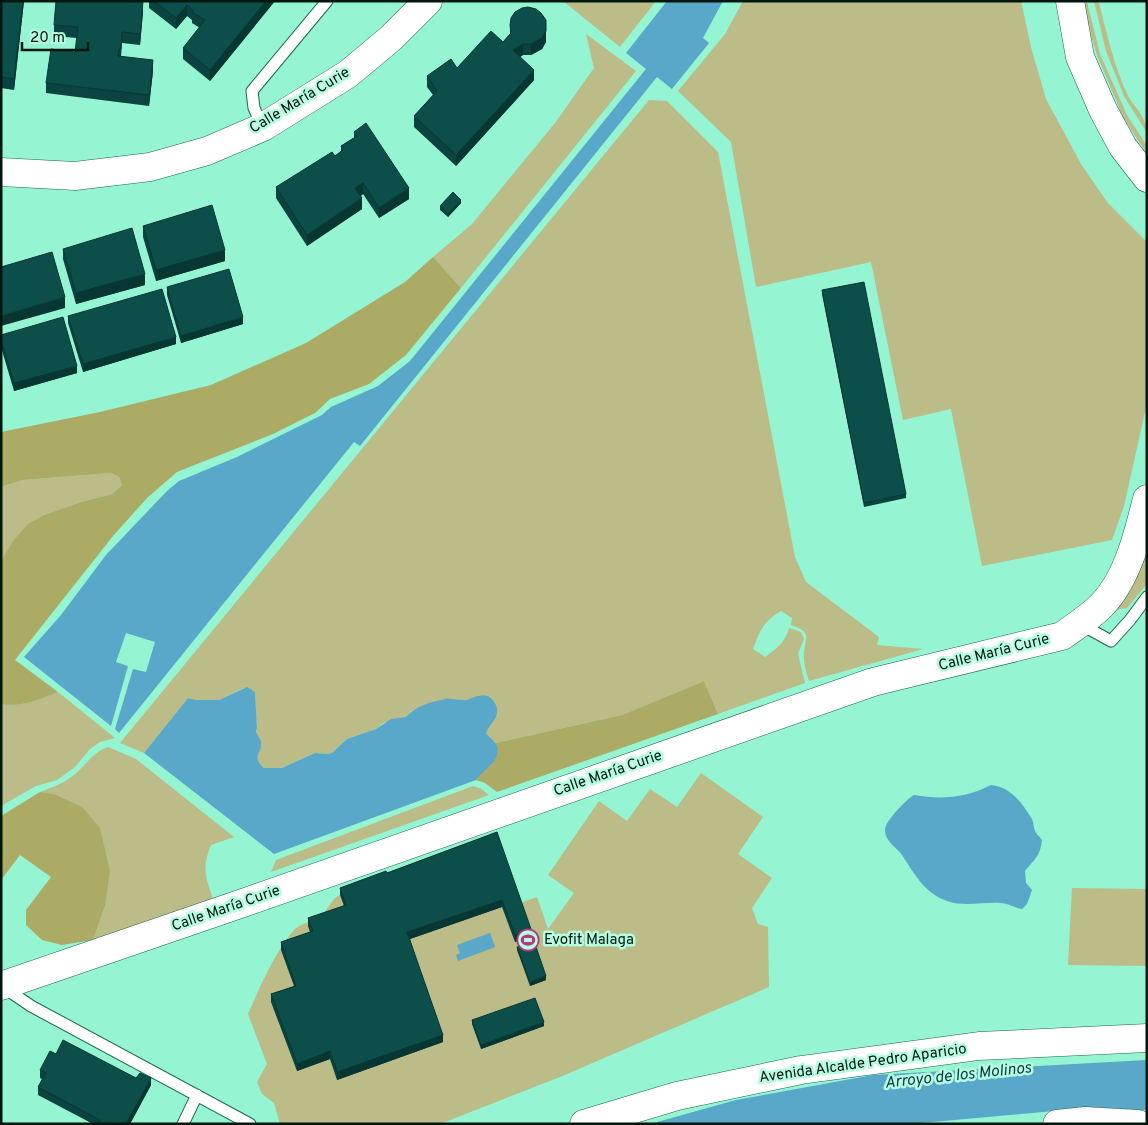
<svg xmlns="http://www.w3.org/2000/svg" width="1148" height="1125" font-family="Overpass,sans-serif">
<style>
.green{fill:#bbbc87}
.forest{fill:#abab65}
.water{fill:#59a7c9}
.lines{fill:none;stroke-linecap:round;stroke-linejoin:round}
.service-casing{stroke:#1b6750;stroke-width:13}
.tertiary-casing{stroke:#1b6750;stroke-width:29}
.service{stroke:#fff;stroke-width:11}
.tertiary{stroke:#fff;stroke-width:28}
.wall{fill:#0a433f}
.shaded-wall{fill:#083733}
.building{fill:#0c4e49;stroke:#083733}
.labels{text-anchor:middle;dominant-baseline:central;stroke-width:5;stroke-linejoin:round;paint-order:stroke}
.street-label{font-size:15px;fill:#00170e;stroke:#b4fde1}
.poi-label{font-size:15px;fill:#00170e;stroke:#b4fde1;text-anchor:start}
.water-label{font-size:16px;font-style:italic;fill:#103543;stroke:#b4fde1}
</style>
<rect width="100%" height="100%" fill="#95f4d1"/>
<!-- green -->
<path class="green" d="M563,1H656L620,47Z
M743,1H1021L1031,47L1046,99L1081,164L1107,202L1147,242V403L1124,506L1112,540L982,566L951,409L903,420L871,262L756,287L731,142L678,91L725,34Z
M1094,1L1099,3C1107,34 1114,67 1128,96C1135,108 1147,118 1147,133L1124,96L1106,51Z
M1087,2L1100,54L1127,115L1147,146V154L1123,117L1097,55L1082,6Z
M586,34L636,71L461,288L433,257L472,224L555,123L594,68Z
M649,100L667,101L718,152L795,557L806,582L879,637L877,645L923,649L809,681C806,672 803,662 804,652C807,634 810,632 791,625L792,618L781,611C764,621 760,630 753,649L765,657C777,648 785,643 789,628L801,632L804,639L798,654L805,683L718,714L704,681L622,715L495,743L486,733L493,702L490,697L465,700L446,699L425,705L411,711L406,717L383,723L376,729L347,739L332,753L327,754L315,753L282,768H264C253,759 259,758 260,747C261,741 258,736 256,731L257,728L255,692L244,688L219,700H196L188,698L144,753L120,743Z
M111,473L119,477L122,485L112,494L81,502L44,515L1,561V487L23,480Z
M1147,545V584L1127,608L1114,610Z
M58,692L115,738L100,742L90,749L75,767L57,780L36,786L1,806V704C20,708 41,699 58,692Z
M108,747L136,759L234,837L211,845C201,870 206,877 214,902L93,940L105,906L54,794L40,792C53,787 65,783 75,774C87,764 93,752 108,747Z
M701,773L763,817L738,854L772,878L752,908L758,924L768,927L769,987L560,1077L440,1124H280L274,1103L262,1094L257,1082L267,1064L248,1014C260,987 275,951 295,929C300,924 314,921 322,914C330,908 331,899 340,895L520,903L537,897L548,929L574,893L548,875L599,801L627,821L650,789L677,807Z
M473,786L480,788L489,795L271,872L276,860Z
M1072,888L1147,889V966L1068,965Z"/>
<!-- forest -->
<path class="forest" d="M433,257L461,288L406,355L369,384L330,399L315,413L273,434L177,472L147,498L113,536L15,660L58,692C41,699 20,708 1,704V561L14,540L28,524L44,515L81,502L112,494L122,485L119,477L111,473L23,480L1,487V432L100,412L211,385L306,343L405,282Z
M704,681L718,714L497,792L485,783L476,780L483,770L490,766L497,747L495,743L622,715Z
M40,792L54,794L82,807L100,828L110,871L105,906L93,940L62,945L42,940L26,925V910L51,877L20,855L1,880V816Z"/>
<!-- water -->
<path class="water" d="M667,1H723L703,38L709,43L672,89L657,77L360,446L354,442L119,733L115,729L133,669L146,672L155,642L126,633L116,662L128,666L111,726L24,657L61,615L106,555L167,491L179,481L237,457L322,415L331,407L378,386L410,361L646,69L626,53Z
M247,687L255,692L257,728L256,731C257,735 260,738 261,742C262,754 251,757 264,768H282L315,753L327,754L332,753L347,739L376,729L391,719L406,717C415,706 431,702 445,699C451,698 458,700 465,700C472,699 480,693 488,696C492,698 496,704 497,708C499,719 489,724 486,733C489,737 495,741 497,746C502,760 483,770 476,780L274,854L144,753L188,698L196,700H219Z
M991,785C1011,787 1022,803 1032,819C1034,823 1033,827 1035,831C1036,834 1040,837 1042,840C1040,856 1035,859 1025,871L1026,883L1032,890L1027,904L1022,909C1015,908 1008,903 1000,903C982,902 964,907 947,901C924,893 914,873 902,855C896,847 885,841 885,830C885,821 906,800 914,795C941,800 966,798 991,785Z
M490,933L495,947L458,961L456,955L460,953L457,945Z
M1147,1060V1110L1076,1109L910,1124H650L736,1100L873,1075Z"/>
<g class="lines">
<!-- service casing -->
<g class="service-casing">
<path id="service" d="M263,127L254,108L252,91L327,1
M1080,624L1111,641L1130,620L1147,597
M3,987L31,1006L250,1124
M183,1124L197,1095"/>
</g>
<!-- tertiary casing -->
<g class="tertiary-casing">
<path id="tertiary" d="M1070,1L1080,57L1103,110L1123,147L1147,178
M1,172L75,176L150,167L207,151L263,127L348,74L391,38L428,1
M1,986L243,903L873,682L1062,636C1076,626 1090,617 1102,605C1128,578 1138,534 1147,499
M584,1124L677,1096L801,1070L979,1046L1147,1038
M1057,1124L1085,1121L1138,1124"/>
</g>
<!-- service -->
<use href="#service" class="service"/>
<!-- tertiary -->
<use href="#tertiary" class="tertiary"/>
</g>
<!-- wall -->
<path class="wall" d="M1,1H24L14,90L1,88Z
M149,1H275L210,81L183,59V48L200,28L192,23V20L187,16L176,29L149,8Z
M143,12L140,45L122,43L121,57L153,71L149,106L46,93V83L75,52L77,38L54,36V25Z
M510,25L546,42L542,49L531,55H523L520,57L534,80L456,166L414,127V116L433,95L427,87V76L457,68L503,42L510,34Z
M354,132L409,199L379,218L363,194L361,196L362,209L307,246L276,198V187L335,156L341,151V146L354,138Z
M461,203L448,217L440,210V206Z
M143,226L225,261L156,281L143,237Z
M63,249L145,285L76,304L63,259Z
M167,287L243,324L181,343L167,295Z
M822,290L906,494V498L864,507L822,294Z
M68,316L176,344L83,372L68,323Z
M1,335L77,373L14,391L1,347Z
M497,832L531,936L515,942L502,907L410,939L443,1042L337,1080L330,1059L297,1071L271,1002V994L294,986L281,950V942L310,932L308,926V918L344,906L340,895V888L387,873Z
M517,947L546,980L530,986L517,950Z
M472,1020L544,1026L481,1049L472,1024Z
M56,1054L151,1085L130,1124H93L38,1095V1087L42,1079L40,1078V1070Z"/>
<!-- shaded-wall -->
<path class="shaded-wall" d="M23,1H24L14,90V79Z
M143,1V12L140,45V34Z
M266,1H275L210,81V70Z
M187,5V16L176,29V18Z
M546,31V42L542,49L531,55V44Z
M523,44V55L513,61V50Z
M153,60V71L149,106V95Z
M534,70V80L456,166V155Z
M363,183V194L355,199V188Z
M409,188V199L379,218V208Z
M362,198V209L307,246V235Z
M461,200V203L448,217V214Z
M225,250V261L156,281V270Z
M145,274V285L76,304V293Z
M65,297V308L1,326V316Z
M243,317V324L181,343V336Z
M176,337V344L83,372V364Z
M77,366V373L14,391V383Z
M502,900V907L407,940V932Z
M531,929V936L515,942V935Z
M546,976V980L530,986V982Z
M544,1022V1026L481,1049V1045Z
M443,1035V1042L337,1080V1072Z
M330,1051V1059L297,1071V1064Z
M151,1078V1085L130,1124H126Z"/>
<!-- building -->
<path class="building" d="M1,1H23L14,79L1,77Z
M56,1H143L140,34L122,32L121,49H119L118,56L153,60L149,95L46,83L51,49L75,52L78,27L54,25Z
M154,1H266L210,70L183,48L205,20L192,12L193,10L187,5L176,18Z
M528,7L536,9L541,13L546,20V31L542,38L531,44H523L513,50L534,70L456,155L414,116L437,91L427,76L451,59L457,68L491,31L503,42L511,33L510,25L511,18L515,12L522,8Z
M366,123L409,188L379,208L363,183L355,188L362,198L307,235L276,187L332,152L335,156L343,150L341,146L357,136L354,132Z
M453,192L461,200L448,214L440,206Z
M212,205L225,250L156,270L143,226Z
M132,228L145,274L76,293L63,249Z
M52,252L65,297L1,316V267Z
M229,269L243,317L181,336L167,287Z
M864,282L906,494L864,503L822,290Z
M162,289L176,337L83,364L68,316Z
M63,317L77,366L14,383L1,340V335Z
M497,832L531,929L515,935L502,900L407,932L443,1035L337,1072L330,1051L297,1064L271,994L296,986L281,942L313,931L308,918L346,905L340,888L386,871L387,873Z
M534,941L546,976L530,982L517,947Z
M535,998L544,1022L481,1045L472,1020Z
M63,1040L136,1078L140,1073L151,1078L126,1124H98L100,1120L38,1087L46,1073L40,1070L50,1051L56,1054Z"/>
<!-- icons -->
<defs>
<g id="stadium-ring" transform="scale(1.125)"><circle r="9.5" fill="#b4fde1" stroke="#b53581" stroke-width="1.5"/><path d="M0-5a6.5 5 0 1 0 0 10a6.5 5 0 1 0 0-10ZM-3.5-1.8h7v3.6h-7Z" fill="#b53581"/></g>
</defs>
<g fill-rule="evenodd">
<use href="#stadium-ring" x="528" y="940"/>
</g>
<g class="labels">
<!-- street labels -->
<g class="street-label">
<text transform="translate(300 101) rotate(-31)">Calle María Curie</text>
<text transform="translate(994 653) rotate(-14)">Calle María Curie</text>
<text transform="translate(608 774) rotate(-19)">Calle María Curie</text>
<text transform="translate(226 909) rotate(-19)">Calle María Curie</text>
<text transform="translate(863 1064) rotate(-8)">Avenida Alcalde Pedro Aparicio</text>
</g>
<!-- poi labels -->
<g class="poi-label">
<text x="544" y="940">Evofit Malaga</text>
</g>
<!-- water labels -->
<g class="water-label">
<text transform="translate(958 1076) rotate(-6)">Arroyo de los Molinos</text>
</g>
</g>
<!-- border -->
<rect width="1148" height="1125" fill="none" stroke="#00170e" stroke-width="5"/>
<!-- scale -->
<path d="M22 42v8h66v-8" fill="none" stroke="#00170e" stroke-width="2.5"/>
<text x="30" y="42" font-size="15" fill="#00170e" stroke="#b4fde1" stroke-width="4" paint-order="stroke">20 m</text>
</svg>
